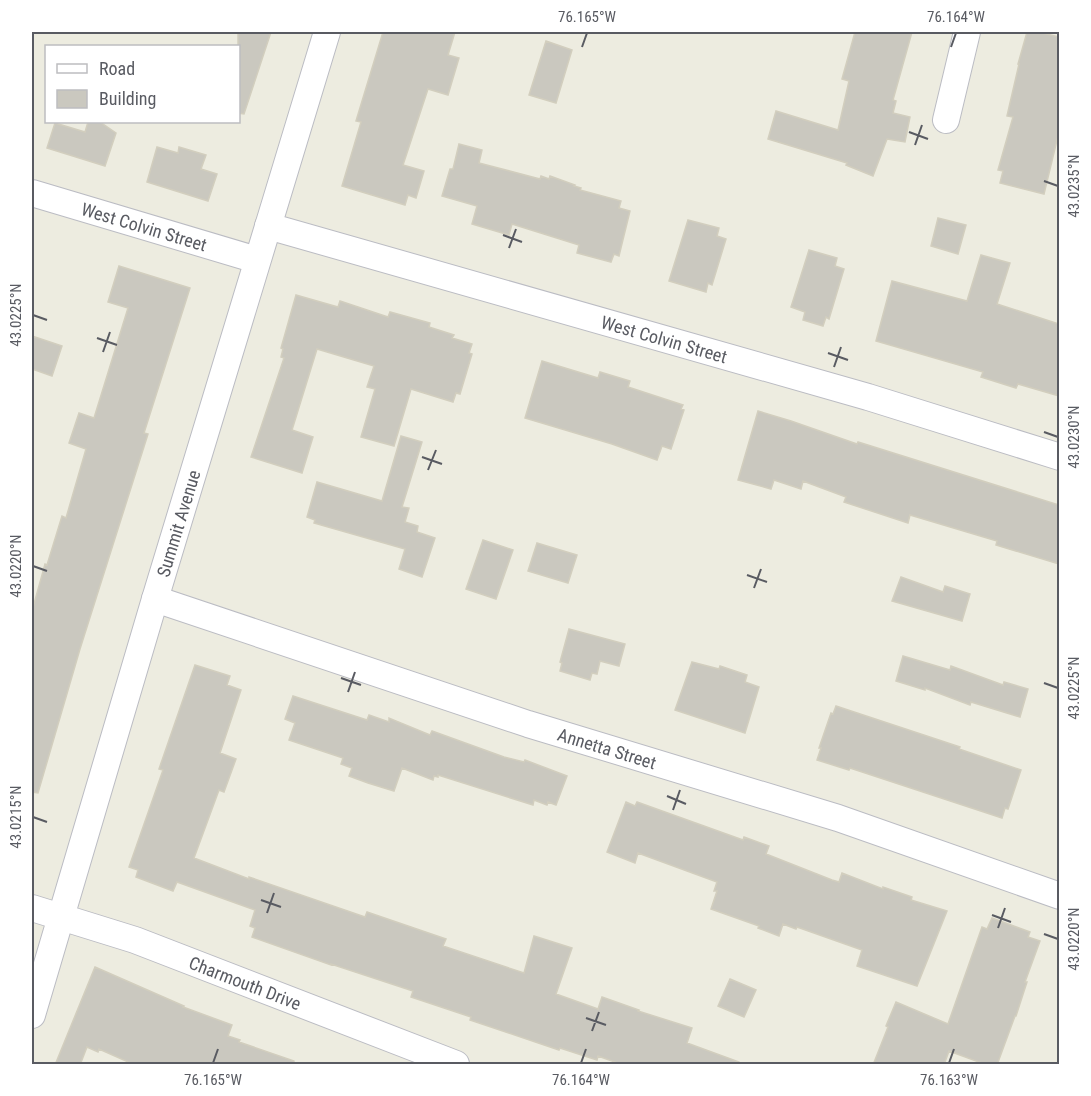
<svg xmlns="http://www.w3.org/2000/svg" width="1091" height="1096" font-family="'Roboto Condensed',sans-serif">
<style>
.building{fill:#cac8bf;stroke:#d2cebe;stroke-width:1.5}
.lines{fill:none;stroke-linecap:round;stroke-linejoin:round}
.street-casing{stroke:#bbbcc3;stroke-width:28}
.street{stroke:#fff;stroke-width:26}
.ticks{fill:none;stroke:#595b62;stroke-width:2}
.labels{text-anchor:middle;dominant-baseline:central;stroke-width:5;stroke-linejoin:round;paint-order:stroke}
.street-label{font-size:18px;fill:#595b62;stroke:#fff}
.neatline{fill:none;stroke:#595b62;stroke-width:2}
.ticks-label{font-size:15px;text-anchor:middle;fill:#595b62}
</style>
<rect width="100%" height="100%" fill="#edece0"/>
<!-- building -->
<path class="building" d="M238,32H271L244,114L238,113Z
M383,32H455L448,55L459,58L448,95L428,89L403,165L424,171L416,198L408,195L405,205L342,186L361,122L356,121Z
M855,32H912L893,100L896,101L893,113L910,117L905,142L887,139L873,176L846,165L847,163L768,139L776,111L838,130L849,81L842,79Z
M1027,32H1039L1059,37V132L1044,194L1000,183L1003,171L998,170L1013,117L1007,116L1019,64H1018Z
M546,41L572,50L556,103L529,95Z
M88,122H100L116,133L105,166L47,148L55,123L85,132Z
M459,144L482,150L479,163L540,179L541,176L549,179L550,176L575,185L574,186L581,188L580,190L621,201L619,208L630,211L619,256L614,254L611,262L577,253L579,245L512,224L509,235L472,224L477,206L442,196L450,169H453Z
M157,147L178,153L179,147L206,155L201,169L217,174L208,201L147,182Z
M938,218L966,225L958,254L931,246Z
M688,220L719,228L717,236L726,239L712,285L708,283L706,292L669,281Z
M809,250L837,258L835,266L844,269L829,319L826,317L823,326L803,320L805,312L791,307Z
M981,255L1010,263L997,304L1059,324V396L1018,384L1016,388L981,377L983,372L876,341L892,281L967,301Z
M119,266L190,288L144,433L148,434L80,649L38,793L32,792V611L45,564L47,565L62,516L66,518L86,449L69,443L79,413L94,418L128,308L108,302Z
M296,295L338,307L340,301L388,317L390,312L430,323L429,327L454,335L452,338L472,344L469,353L472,354L460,394L456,393L453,402L411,389L394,446L361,437L375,389L367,387L374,366L317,349L292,430L313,437L302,473L251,457L284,358L281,357L283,349L281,348Z
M32,336L62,346L52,376L32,369Z
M542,361L598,378L600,372L630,381L628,387L683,405L681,409L684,410L671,449L662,446L657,460L612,444L525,418Z
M758,411L791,421L857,444L858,442L1059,505V564L996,545L997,541L910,515L908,523L844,502L846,497L803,481L801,489L774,480L771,489L738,480Z
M401,436L422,442L402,507L409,508L405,522L418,526L417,532L435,538L422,577L399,569L405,549L314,523L315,520L307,517L317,482L382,501Z
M483,540L513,550L496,599L466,589Z
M537,543L577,555L568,583L528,571Z
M901,577L943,592L945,586L970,594L962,621L892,601Z
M569,629L625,644L619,666L600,661L597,674L592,673L590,680L560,671L562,663L560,662Z
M903,656L950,670L951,666L1003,685L1004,682L1028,689L1020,717L971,702L970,705L925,688V690L896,681Z
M692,662L719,669L720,666L747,675L745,682L759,687L745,733L675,710Z
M195,665L230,676L227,685L241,690L220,753L236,759L224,792L219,790L194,858L249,879V877L365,917L367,912L446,939L443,946L524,973L534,936L572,948L556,994L598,1009L602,997L639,1010L638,1011L692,1028L687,1043L739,1062V1065H623L598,1056L597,1060L560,1048L559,1050L470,1020L471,1017L411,997L413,991L331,964V965L252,937L255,928L250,926L255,910L177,882L173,891L136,877L138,870L129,867L163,770L159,769Z
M293,696L367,720L369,715L389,722V718L430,735L432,731L504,757L524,762L525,760L567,776L556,805L548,802L547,805L534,800L533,805L438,775V777L434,776L433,780L402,768L394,791L368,783L349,776L352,768L341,764L343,758L289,740L295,723L285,719Z
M836,706L960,747L959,749L1021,770L1008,809L1005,808L1002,818L850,768L849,770L817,760L821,748H819L831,713L833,714Z
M626,802L635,806L637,802L743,840L744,837L769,846L766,854L832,880L839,882L842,873L883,889V887L912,897L911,900L947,911L917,986L857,966L862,950L797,927L796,929L783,924L779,936L758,928L759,926L711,909L717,891H714L717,882L638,853L635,863L607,852Z
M992,918L1030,932L1028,937L1040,941L1025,982H1027L1016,1016H1015L997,1065H987L949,1051L944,1065H873L888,1027L886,1026L896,1002L948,1024L982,927L987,929Z
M95,967L184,1006L183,1007L232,1025L228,1036L240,1040L239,1042L294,1061V1065H135L99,1049L98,1052L87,1047L80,1065H55Z
M730,979L756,990L744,1017L718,1006Z"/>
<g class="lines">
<!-- street casing -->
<g class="street-casing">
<g id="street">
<path d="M946,120L967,32"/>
<path id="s1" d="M32,193L257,260"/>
<path id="s2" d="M268,226L868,397L1060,457"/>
<path id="s3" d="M155,599L528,724L838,818L1060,896"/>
<path id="s4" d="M32,908L135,940L456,1064"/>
<path id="s5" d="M32,1015L155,599L327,32"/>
</g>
</g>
<!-- street -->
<use href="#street" class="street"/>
</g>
<!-- ticks -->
<path class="ticks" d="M582,47L587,33M951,47L956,33M909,132L928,139M915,145L922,125M1044,181L1058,186M503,235L522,242M509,248L516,229M33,315L47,320M97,338L117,345M103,352L110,332M828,353L848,360M834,367L841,347M1044,432L1058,437M422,457L442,464M428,470L436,450M33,566L47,571M747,575L767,582M754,588L761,569M341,678L361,685M1044,683L1058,688M348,692L355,672M667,796L686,804M673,810L680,790M33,817L47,822M261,900L281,907M267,913L274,893M992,915L1011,922M998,928L1005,908M1044,934L1058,939M586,1018L606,1025M592,1031L599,1012M213,1063L218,1049M581,1063L586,1049M949,1063L954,1049"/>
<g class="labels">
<!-- street labels -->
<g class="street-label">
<text stroke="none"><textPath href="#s1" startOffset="117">West Colvin Street</textPath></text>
<text stroke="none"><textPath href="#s2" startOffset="412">West Colvin Street</textPath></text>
<text stroke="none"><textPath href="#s5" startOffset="513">Summit Avenue</textPath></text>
<text stroke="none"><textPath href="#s3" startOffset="476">Annetta Street</textPath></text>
<text stroke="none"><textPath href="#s4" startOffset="226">Charmouth Drive</textPath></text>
</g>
</g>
<!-- border -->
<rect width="1091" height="1096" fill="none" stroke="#ffffff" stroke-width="66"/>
<!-- legend -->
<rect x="45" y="45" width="195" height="78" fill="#ffffff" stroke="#bdbdc0" stroke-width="1.5"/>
<rect x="57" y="64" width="30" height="9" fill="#ffffff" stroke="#bdbdc0" stroke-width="1.5"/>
<text x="99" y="75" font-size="18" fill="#595b62">Road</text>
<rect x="57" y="90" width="30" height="18" fill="#cac8bf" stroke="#bdbdc0" stroke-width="1.5"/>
<text x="99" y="105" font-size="18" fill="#595b62">Building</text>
<rect x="33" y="33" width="1025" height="1030" class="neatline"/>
<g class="ticks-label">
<text x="587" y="22">76.165°W</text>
<text x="956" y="22">76.164°W</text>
<text transform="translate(1074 186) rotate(-90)" y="5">43.0235°N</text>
<text transform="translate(16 315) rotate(-90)" y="5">43.0225°N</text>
<text transform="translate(1074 437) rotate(-90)" y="5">43.0230°N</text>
<text transform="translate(16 566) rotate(-90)" y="5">43.0220°N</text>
<text transform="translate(1074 688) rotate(-90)" y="5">43.0225°N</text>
<text transform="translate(16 817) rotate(-90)" y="5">43.0215°N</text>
<text transform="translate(1074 939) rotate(-90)" y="5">43.0220°N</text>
<text x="213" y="1085">76.165°W</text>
<text x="581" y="1085">76.164°W</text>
<text x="949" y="1085">76.163°W</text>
</g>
</svg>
